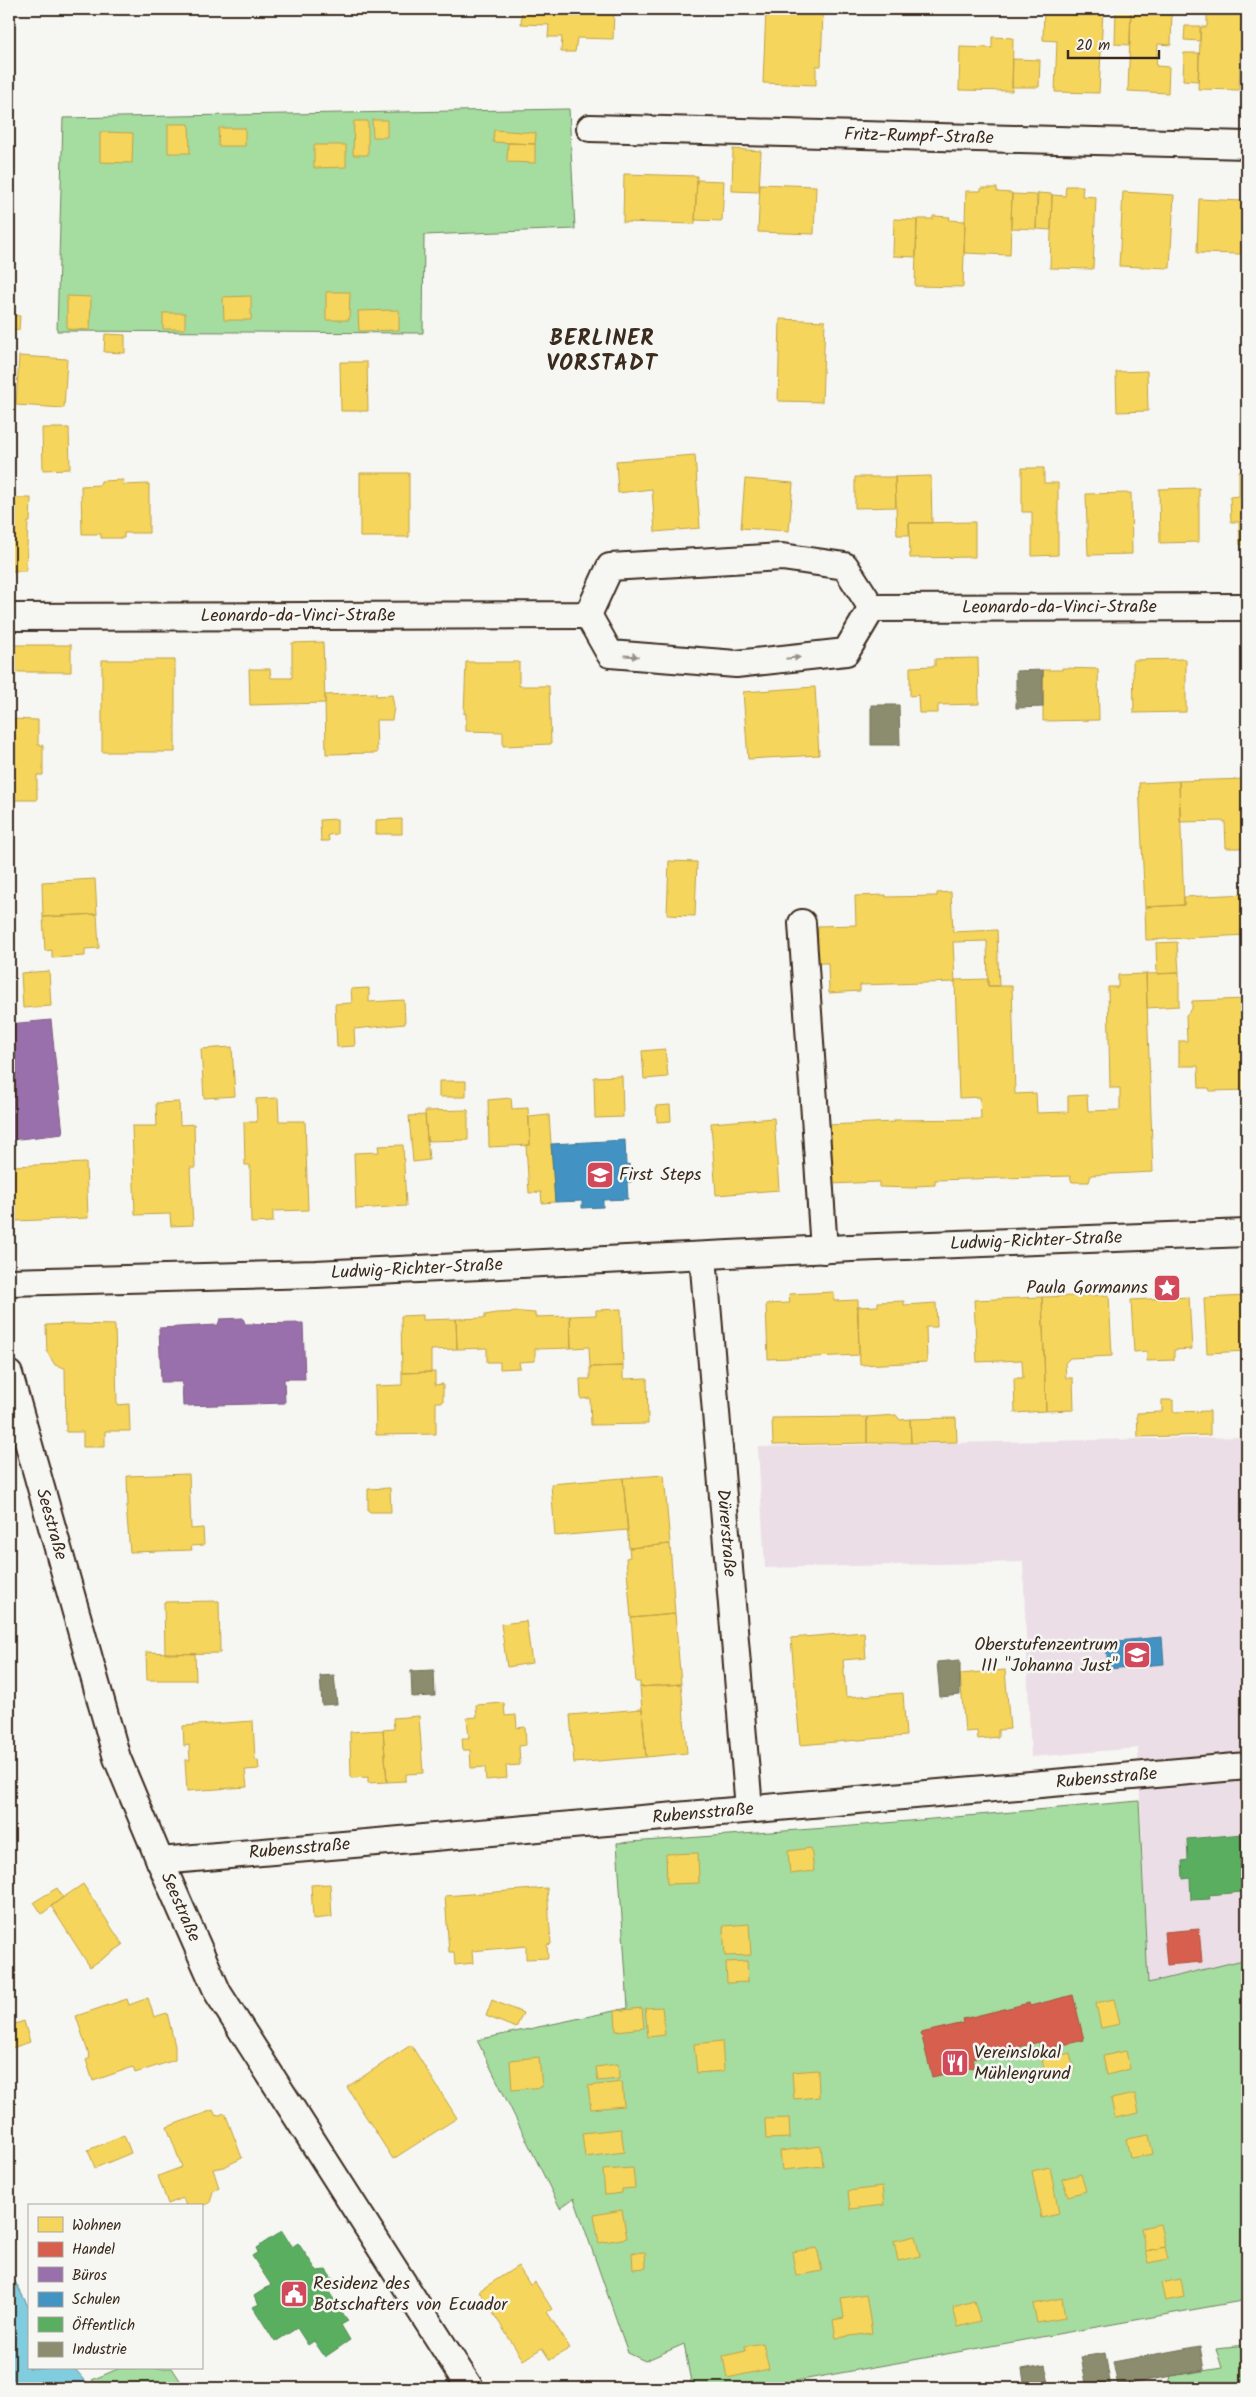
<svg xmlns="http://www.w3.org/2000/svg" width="1256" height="2397" font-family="Kalam,sans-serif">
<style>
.built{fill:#ebdee6}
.green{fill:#a5dca0;stroke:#70835f}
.water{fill:#80cddf;stroke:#648c92}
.homes{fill:#f6d55c;stroke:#bea249}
.shops{fill:#d6604d;stroke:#a8503f}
.offices{fill:#9970ab;stroke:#7d5b81}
.schools{fill:#4393c3;stroke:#417492}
.public{fill:#5aae61;stroke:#51864d}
.industry{fill:#8c8c6e;stroke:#746f56}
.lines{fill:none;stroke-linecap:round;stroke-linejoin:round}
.street-casing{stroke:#3b2a1e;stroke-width:30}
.street{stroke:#f6f6f2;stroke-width:26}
.oneway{fill:#989088}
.labels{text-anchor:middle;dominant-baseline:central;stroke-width:5;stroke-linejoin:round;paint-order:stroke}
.street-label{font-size:18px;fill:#3b2a1e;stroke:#f6f6f2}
.poi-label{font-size:18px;fill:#3b2a1e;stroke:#f6f6f2;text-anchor:start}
.district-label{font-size:22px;font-weight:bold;letter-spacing:1px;fill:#3b2a1e;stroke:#f6f6f2}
</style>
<rect width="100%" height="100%" fill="#f6f6f2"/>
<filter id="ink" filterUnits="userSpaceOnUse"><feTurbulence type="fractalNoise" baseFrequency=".02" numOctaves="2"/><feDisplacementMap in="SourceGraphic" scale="10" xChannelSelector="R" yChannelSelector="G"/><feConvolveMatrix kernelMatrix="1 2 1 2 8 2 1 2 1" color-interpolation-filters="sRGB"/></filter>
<g filter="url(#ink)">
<!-- built -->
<path class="built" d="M1247,1437V1959L1148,1984L1138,1748L1031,1757L1023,1562L765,1568L758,1447Z"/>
<!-- green -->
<path class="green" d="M569,109L575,229L424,235L423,333L57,331L63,118Z
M1139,1801L1148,1983L1247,1959V2300L757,2388H692L684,2344L645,2361L628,2353L574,2198L560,2208L477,2040L628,2008L617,1843L840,1827Z
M1247,2345V2388H1167L1170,2376L1222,2368L1216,2348Z
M120,2368H172L185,2388H99L92,2380Z"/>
<!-- water -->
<path class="water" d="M9,2270L29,2308V2368H74L92,2388H9Z"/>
<!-- homes -->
<path class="homes" d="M522,9H614L613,39L577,38L575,52H561L562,37H548L549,25L521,24Z
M766,9H818V13H823L821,66H816V85L763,83Z
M1044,9H1103L1099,93L1055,92L1057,41L1043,40Z
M1116,9H1131L1130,45L1115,44Z
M1131,9H1172L1171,45L1158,44L1156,66L1169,67L1168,93L1128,91Z
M1207,9H1242L1239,90L1198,89L1200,41L1201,27H1207Z
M1185,26H1200V41L1184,40Z
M992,37L1013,38L1012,91L959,90L960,47L992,48Z
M1184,53H1199L1198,81L1183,80Z
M1013,59L1040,60L1039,87H1012Z
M372,120H387V137H373Z
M354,121H368V155H353Z
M168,124H189L190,153H168Z
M219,128H245V146H218Z
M494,130L536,133L535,144L493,142Z
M100,132L133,133L132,163L100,162Z
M508,143L535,144V163L507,162Z
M314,145H346V167L314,168Z
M733,149L761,151L759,192L732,191Z
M624,174L697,176L695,224L623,222Z
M697,180L724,181L722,221L695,220Z
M760,184L816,186L814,234L758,232Z
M1066,186H1083L1082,196L1096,197L1093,269L1050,268L1052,195L1065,196Z
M981,188H997V192L1012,193L1010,255L964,253L966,191H981Z
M1123,192L1174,195L1170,268L1119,266Z
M1038,193L1052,194L1051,230L1036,229Z
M1012,194L1037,195L1036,229L1011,228Z
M1199,199L1243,201L1241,254L1197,253Z
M933,216L950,217L949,220L965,221L963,287L915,286L917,219H933Z
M894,219L917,220L916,257L893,256Z
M326,292H350L349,320H326Z
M67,296L91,297L90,330L67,329Z
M251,296V320H224L223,297Z
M399,310V330L359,331L358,311Z
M163,313H185V329H163Z
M9,315L20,316L19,330L9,329Z
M780,319L825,321L822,402L778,401Z
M105,334L125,335V353L104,352Z
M19,356L67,359L64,408L16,405Z
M340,362H367L368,411H341Z
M1147,371L1148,411L1117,412L1116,372Z
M42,428H69L70,469L43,470Z
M695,455L700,528L655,532L652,489L618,493L616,461Z
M1022,468H1044V483H1058V555L1032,556V512H1022Z
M1239,471H1247V545H1240L1239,522H1231L1230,497L1239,496Z
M360,473H409V537H360Z
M931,476L932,523H909L910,535H897L895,477Z
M855,477H895L896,507L855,508Z
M745,479L793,483L789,531L741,528Z
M124,480L123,485L149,484V533H124V538H101V534H82L81,486L100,485L101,481Z
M1199,488V542L1160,543L1159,489Z
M1131,493L1132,554L1088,555L1086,494Z
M9,498H31L30,522H28L26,571H9Z
M975,522V557L910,558L909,523Z
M323,642L325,703L250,705L249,669H270L271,678H292V643Z
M9,645H71V672H9Z
M978,658L979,704L938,705V713H919L918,695L910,696V667L935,666V659Z
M1186,659V712L1134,713L1133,660Z
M102,660H175V752H102Z
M466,662H519V686H549L551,744L503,746V732L466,731V713L464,714Z
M1062,668L1098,669L1099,720L1043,721V670H1062Z
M815,687L819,755L748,759L743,692Z
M376,693V696L392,695L394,707L392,720H376L377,753L326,754L325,695Z
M9,719L38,720V745H43V775H37V800H9Z
M1247,779V848H1226L1225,821L1180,822L1179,781Z
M1179,781L1184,905L1145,907L1139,783Z
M337,819V834L328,835L329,841H321L320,820Z
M402,819V834H376V820Z
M669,861L697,862L695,916L667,915Z
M95,879L97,914L43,917L42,882Z
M951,892L953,932L997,930L999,986H988L987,941L953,942L955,982L860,985V991L829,993L828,963H816L818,926L856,925L855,896L886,895V897L937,896V893Z
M1247,894V935L1146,940L1145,907L1184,905V897Z
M97,914L99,948L85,949V956L52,958V950L45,951L43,917Z
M1177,942L1179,973L1157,974L1156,943Z
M49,971L51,1006L23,1008L21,973Z
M1179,973V1006L1147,1008L1146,974Z
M1146,974L1153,1172L1091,1175L1089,1182H1072L1070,1176L935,1180V1185L916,1186L917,1188L879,1187V1182L829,1184L827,1125L895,1122L894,1120L981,1119L980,1097L959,1098L955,980L988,979V986H1012L1015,1094L1036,1093L1037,1113L1068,1112V1096L1087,1095L1088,1111L1120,1110V1088H1110L1108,987H1118V975Z
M369,988V1002L404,1000L405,1024L354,1029L355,1046L337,1047L335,1004L352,1003L351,989Z
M1247,999V1090L1210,1091L1209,1088H1199L1198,1066H1179V1041H1187L1186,1015L1192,1009V1001Z
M232,1047L235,1096L204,1098L201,1049Z
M665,1049L668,1077L644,1079L642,1051Z
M622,1076L623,1117L595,1118L594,1077Z
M439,1081H466V1097H439Z
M278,1098L279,1121H305L308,1210L273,1211V1222L251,1223L250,1165H245L244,1122H257L256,1099Z
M511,1098L512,1109L528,1108L530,1145L489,1147L488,1100Z
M179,1102L180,1125L194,1124L195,1168H190L193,1225L171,1226L170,1214L135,1215L132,1126H157L156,1103Z
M670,1105L671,1121L657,1122L656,1106Z
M468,1110V1140L427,1141L425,1111Z
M425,1115L429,1160L413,1162L409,1116Z
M549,1115L555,1202L542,1203L541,1192L529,1193L526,1145H530L529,1117Z
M774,1118L779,1190L716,1195L711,1123Z
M403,1145L406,1206L356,1209L354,1153L379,1152L378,1146Z
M86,1163L88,1218L15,1221L13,1166Z
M834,1292V1301L858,1300L859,1355L768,1359L766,1304L790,1303L789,1294Z
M1109,1295L1112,1356L1070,1358L1065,1363L1066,1378H1073L1074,1410L1046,1411L1042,1297Z
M1247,1296V1351L1207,1353L1204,1298Z
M1042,1297L1046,1411L1015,1413L1014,1378H1023L1022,1360L977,1362L974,1300Z
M1189,1297L1192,1349L1174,1350V1360L1147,1361V1351L1134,1352L1131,1300Z
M904,1301V1305L936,1303L937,1327H926L927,1362L860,1365L857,1307L878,1306V1302Z
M621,1309L623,1366L590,1367L589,1347L571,1348L570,1316L596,1315V1310Z
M522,1312L535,1313V1317L570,1316L571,1348L535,1349V1361L519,1362L520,1368L500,1369V1362H487V1348L457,1349L456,1319L485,1318V1315L496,1313Z
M423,1315V1320L456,1319L457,1349L431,1350V1372L402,1373L401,1316Z
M72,1324L115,1325L117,1405L129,1404L130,1431H105V1447H83V1432H66L65,1368L55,1365L47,1352L46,1325Z
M623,1366V1379L647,1378L648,1424L591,1425L590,1398L581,1399L580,1379H590V1367Z
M431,1372H435V1385L443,1384V1402H436V1434L376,1435L375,1386L402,1385V1373Z
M1162,1400H1173V1412L1210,1411V1435L1138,1437L1137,1413L1162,1412Z
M896,1415L900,1420L910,1419L911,1443H867V1417Z
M867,1417V1443L773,1445L772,1418Z
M956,1418L957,1442L911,1443L910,1419Z
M189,1474L191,1529L203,1528L204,1545L191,1546L192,1550L130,1552L126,1506H128L127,1476Z
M664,1475L670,1544L629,1548L623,1478Z
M623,1478L628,1530L555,1536L551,1484Z
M390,1488L391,1512H368V1489Z
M670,1544L675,1614L631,1618L626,1558L630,1557L629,1548Z
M219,1601L220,1653L165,1654L164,1602Z
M675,1614L681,1684L640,1687V1682H636L631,1618Z
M526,1621L532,1663L507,1667L501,1624Z
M864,1632L866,1658L843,1660L846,1697L903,1693L906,1736L800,1745L791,1638Z
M146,1652L195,1654L196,1680H147Z
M1005,1670L1010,1729L998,1730V1737L978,1739L977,1731L965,1732L960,1674Z
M681,1684L687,1753L646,1757L640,1687Z
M504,1703L505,1716L516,1715L517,1728L525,1727L526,1745L519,1746L520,1765L506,1766L507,1778L486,1780L485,1767L471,1768L470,1750H463L462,1738H469L467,1718L477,1717L476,1705Z
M642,1709L646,1757L574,1763L570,1715Z
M419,1716L423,1773L406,1774V1781L387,1782L383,1730L394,1729L393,1718Z
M253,1721L255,1760H258L259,1769L245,1770L247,1787L187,1791L185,1760H190L189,1745L184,1746L183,1726Z
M383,1730L387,1782L368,1783V1777L351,1778L350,1732Z
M811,1848L814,1871L790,1874L788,1851Z
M698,1853L699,1883L667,1884L666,1854Z
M83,1884L123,1945L90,1967L51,1906Z
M330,1884L332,1917L313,1919L311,1885Z
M57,1888L63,1897L42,1914L34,1902Z
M547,1888L551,1944L547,1945L548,1958L526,1959V1946L472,1951L473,1963L455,1965L454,1952H449L445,1896Z
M749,1924L751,1955L725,1956L723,1926Z
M747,1961L748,1982L727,1983L726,1962Z
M148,1998L154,2017L167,2013L175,2046V2060L135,2073L133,2067L93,2081L86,2060L90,2058L76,2016L127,1999L129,2005Z
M1114,1999L1120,2024L1101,2028L1096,2003Z
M492,2000L523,2013L516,2028L486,2016Z
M662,2007L665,2035L648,2037L645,2008Z
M642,2008L644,2028L616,2031L615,2011Z
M24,2021L30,2042L9,2049V2026Z
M722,2041L724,2071L697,2073L694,2044Z
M411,2045L457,2118L393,2159L347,2087Z
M1126,2051L1130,2069L1107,2075L1103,2056Z
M1070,2053L1074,2071L1047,2078L1042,2060Z
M539,2057L542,2087L512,2090L510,2060Z
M618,2064L619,2079L598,2081L596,2067Z
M818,2070L819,2097L794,2099L792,2072Z
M622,2082L624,2106L591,2109L588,2086Z
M1135,2094L1139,2113L1115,2118L1111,2099Z
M213,2110L216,2116L225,2113L242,2158L224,2167L213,2169L219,2188L213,2191L210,2203L201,2206H186L183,2198L168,2204L158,2176L182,2167L167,2127Z
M789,2118L790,2138L766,2139L765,2119Z
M621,2129L624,2152L585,2157L582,2133Z
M124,2135L131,2153L95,2168L88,2150Z
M1149,2135L1153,2154L1130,2158L1126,2139Z
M821,2146L823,2166L782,2170L780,2151Z
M1050,2167L1059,2214L1041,2218L1032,2171Z
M633,2168L635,2188L622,2189V2193L605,2195L603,2170Z
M1081,2174L1086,2191L1068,2196L1062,2179Z
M882,2187L884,2205L850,2209L848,2191Z
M622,2210L627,2238L599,2243L594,2215Z
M1160,2224L1165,2247L1146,2251L1141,2228Z
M915,2236L920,2256L898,2261L894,2241Z
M1165,2247L1168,2259L1149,2263L1146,2251Z
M817,2248L822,2271L796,2276L792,2252Z
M645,2252L646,2268L633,2269L632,2253Z
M518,2266L530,2285L535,2282L552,2309L547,2312L570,2348L550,2360L542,2348L523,2360L479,2291Z
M1181,2279L1184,2297L1165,2301L1161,2283Z
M866,2294L872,2333L836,2338L833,2320L844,2318L841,2298Z
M1062,2298L1065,2318L1037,2323L1033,2304Z
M974,2301L980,2321L958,2327L953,2307Z
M763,2343L769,2369L727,2378L723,2356L746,2351L745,2346Z"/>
<!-- shops -->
<path class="shops" d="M1199,1929L1202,1962L1167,1965L1164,1932Z
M1073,1995L1084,2040L1041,2050L1039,2042L973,2059L975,2067L932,2077L921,2033L964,2023L963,2019L1029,2003L1030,2006Z"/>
<!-- offices -->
<path class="offices" d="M51,1020L63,1134L11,1140L9,1115V1024Z
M243,1318L245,1324L303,1323L305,1379H284L285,1403L183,1406L182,1382H161L159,1328L218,1325L220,1319Z"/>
<!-- schools -->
<path class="schools" d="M625,1140L626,1165L629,1164L631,1182H627L628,1199L603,1200V1207L582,1208V1201L555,1202L551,1144Z
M1162,1637L1164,1664L1108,1669L1106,1642Z"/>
<!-- public -->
<path class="public" d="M1243,1834H1247V1896L1242,1897V1892L1209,1895L1210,1899L1191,1900L1190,1878L1183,1879L1182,1861L1188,1860L1187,1839Z
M282,2231L292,2247L298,2243L317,2271L326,2270L335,2283L329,2292L348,2321L341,2325L350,2340L325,2357L314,2341L308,2345L297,2328L275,2342L253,2307L259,2304L254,2296L271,2285L252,2256L258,2252L256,2248Z"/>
<!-- industry -->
<path class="industry" d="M1043,670V707L1016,708V671Z
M871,705H899L900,745H871Z
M960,1660V1695L940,1697L937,1662Z
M434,1670L435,1696L412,1697L411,1671Z
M334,1675L337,1704L322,1705L320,1676Z
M1200,2346L1204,2370L1118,2386L1113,2362Z
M1105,2353L1111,2388H1087L1081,2357Z
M1045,2365L1050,2388H1025L1022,2369Z"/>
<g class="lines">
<!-- street casing -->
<g class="street-casing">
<g id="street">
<path id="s1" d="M590,128L1247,145"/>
<path d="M588,615L610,654L736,664L846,652L872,608"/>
<path id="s2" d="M9,617L588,615L610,567L782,557L845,566L872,608L1247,607"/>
<path d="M802,923L824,1250"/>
<path id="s3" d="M703,1256L749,1809"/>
<path id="s4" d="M9,1282L316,1274L851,1248L1247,1233"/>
<path id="s5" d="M9,1374L117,1758L160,1861L218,1993L470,2388"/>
<path id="s6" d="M160,1861L1247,1766"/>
</g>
</g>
<!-- street -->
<use href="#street" class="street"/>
</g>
<!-- one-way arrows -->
<defs><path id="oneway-solid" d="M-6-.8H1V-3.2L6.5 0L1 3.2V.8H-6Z" transform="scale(1.25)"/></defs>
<g class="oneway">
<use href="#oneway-solid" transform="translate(631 656) rotate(4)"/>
<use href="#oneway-solid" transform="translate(793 658) rotate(-6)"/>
</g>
</g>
<!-- icons -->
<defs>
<g id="school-square" transform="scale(1.4375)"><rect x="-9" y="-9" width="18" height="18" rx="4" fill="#d1495b" stroke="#f6f6f2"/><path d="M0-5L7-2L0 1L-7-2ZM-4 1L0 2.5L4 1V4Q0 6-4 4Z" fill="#fff"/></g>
<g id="sight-square" transform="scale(1.4375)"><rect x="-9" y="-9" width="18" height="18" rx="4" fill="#d1495b" stroke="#f6f6f2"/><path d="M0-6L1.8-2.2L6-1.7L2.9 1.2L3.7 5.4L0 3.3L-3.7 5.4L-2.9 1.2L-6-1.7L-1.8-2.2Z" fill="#fff"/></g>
<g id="restaurant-square" transform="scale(1.4375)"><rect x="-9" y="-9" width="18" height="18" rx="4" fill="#d1495b" stroke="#f6f6f2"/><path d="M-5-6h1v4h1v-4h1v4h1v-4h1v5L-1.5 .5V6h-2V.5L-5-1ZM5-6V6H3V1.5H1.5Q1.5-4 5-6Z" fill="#fff"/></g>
<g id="civic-square" transform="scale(1.4375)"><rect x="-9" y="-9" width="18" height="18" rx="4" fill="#d1495b" stroke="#f6f6f2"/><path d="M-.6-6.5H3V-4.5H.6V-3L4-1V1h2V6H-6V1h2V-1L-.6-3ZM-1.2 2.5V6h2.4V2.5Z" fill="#fff"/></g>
</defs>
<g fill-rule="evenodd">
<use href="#school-square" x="600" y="1175"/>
<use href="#sight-square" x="1167" y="1288"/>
<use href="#school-square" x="1137" y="1655"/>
<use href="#restaurant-square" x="955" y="2063"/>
<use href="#civic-square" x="294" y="2294"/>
</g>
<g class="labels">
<!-- street labels -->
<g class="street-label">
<text stroke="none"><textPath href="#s1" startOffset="329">Fritz-Rumpf-Straße</textPath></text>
<text stroke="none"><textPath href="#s2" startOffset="1105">Leonardo-da-Vinci-Straße</textPath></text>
<text stroke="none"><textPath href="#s2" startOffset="289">Leonardo-da-Vinci-Straße</textPath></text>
<text stroke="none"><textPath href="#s4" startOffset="1028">Ludwig-Richter-Straße</textPath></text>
<text stroke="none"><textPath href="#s4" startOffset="408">Ludwig-Richter-Straße</textPath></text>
<text stroke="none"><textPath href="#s5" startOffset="156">Seestraße</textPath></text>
<text stroke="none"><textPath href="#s3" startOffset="278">Dürerstraße</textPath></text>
<text stroke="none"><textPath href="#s6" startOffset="950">Rubensstraße</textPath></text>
<text stroke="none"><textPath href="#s6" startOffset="545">Rubensstraße</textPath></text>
<text stroke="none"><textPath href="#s6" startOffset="140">Rubensstraße</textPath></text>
<text stroke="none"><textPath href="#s5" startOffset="561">Seestraße</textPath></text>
</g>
<!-- poi labels -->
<g class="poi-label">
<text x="619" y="1175">First Steps</text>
<text x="1148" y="1288" text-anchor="end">Paula Gormanns</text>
<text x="1118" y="1645" text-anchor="end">Oberstufenzentrum<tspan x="1118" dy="21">III "Johanna Just"</tspan></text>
<text x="974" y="2053">Vereinslokal<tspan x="974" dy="21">Mühlengrund</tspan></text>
<text x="313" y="2284">Residenz des<tspan x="313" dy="21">Botschafters von Ecuador</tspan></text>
</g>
<!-- district labels -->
<g class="district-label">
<text x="602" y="339">BERLINER<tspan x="602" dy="25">VORSTADT</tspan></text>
</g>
</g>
<!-- margin -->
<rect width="1256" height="2397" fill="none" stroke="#f6f6f2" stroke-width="30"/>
<rect x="15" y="15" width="1226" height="2367" fill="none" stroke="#3b2a1e" stroke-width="2" filter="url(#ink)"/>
<!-- legend -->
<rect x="28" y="2204" width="175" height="165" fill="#f6f6f2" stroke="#aba49d"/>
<rect x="38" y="2217" width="25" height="15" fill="#f6d55c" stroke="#aba49d"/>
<text x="72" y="2230" font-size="15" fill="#3b2a1e">Wohnen</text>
<rect x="38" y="2242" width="25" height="15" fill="#d6604d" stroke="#aba49d"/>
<text x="72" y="2254" font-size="15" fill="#3b2a1e">Handel</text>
<rect x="38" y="2267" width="25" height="15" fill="#9970ab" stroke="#aba49d"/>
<text x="72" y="2280" font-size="15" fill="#3b2a1e">Büros</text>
<rect x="38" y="2292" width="25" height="15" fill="#4393c3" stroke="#aba49d"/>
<text x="72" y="2304" font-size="15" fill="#3b2a1e">Schulen</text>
<rect x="38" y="2317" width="25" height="15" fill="#5aae61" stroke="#aba49d"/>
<text x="72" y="2330" font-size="15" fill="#3b2a1e">Öffentlich</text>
<rect x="38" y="2342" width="25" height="15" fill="#8c8c6e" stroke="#aba49d"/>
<text x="72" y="2354" font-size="15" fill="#3b2a1e">Industrie</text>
<!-- scale -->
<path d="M1068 50v8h91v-8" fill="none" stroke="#3b2a1e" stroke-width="2.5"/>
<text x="1076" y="50" font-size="15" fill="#3b2a1e" stroke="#f6f6f2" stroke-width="4" paint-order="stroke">20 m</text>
</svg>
